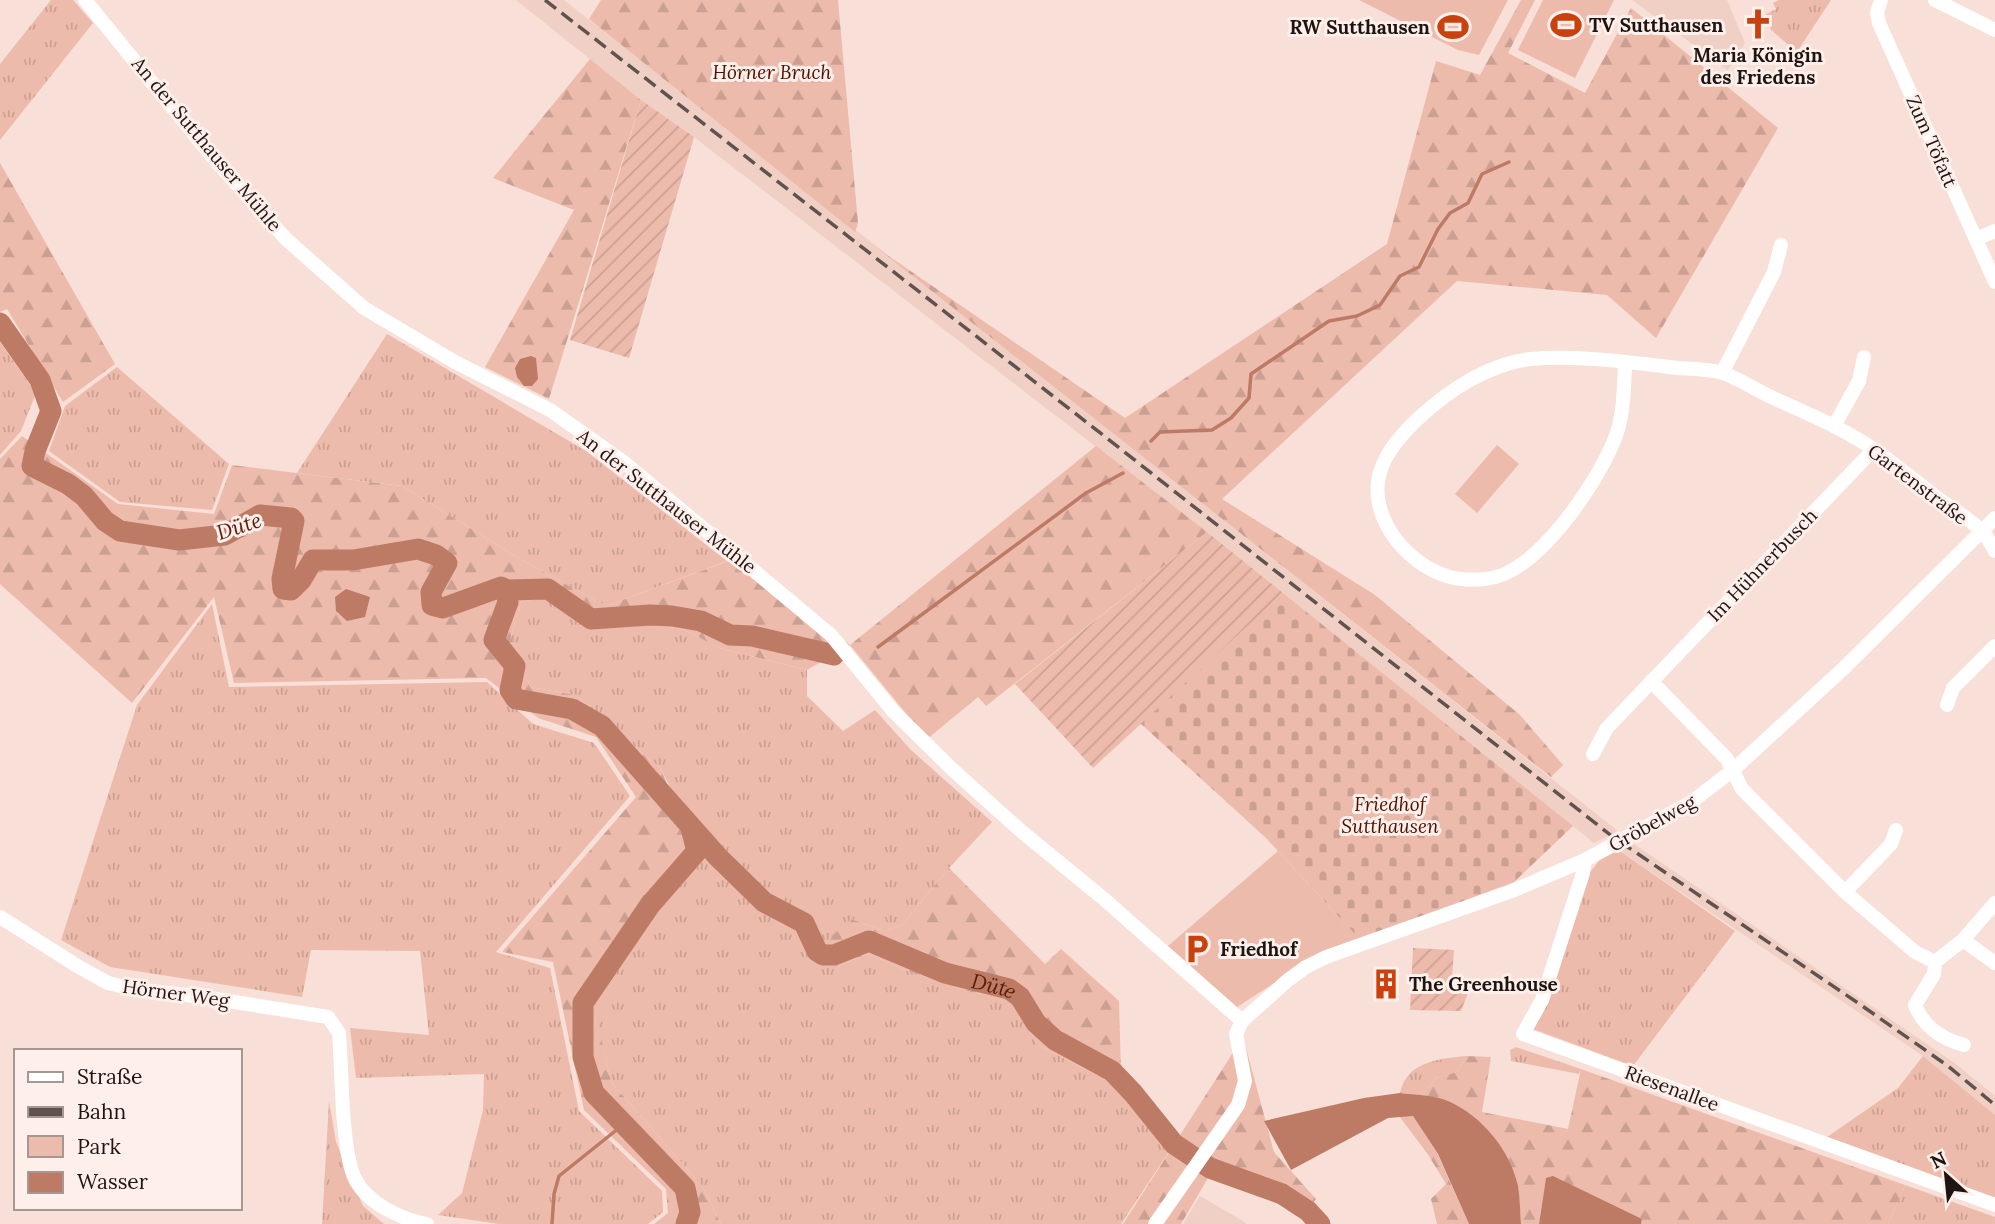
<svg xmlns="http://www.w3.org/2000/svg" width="1995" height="1224" font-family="Lora,serif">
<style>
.built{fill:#f0cfc5}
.grass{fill:url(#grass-tufts)}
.forest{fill:url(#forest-firs)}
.cemetery{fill:url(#cemetery-stones)}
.park{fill:#edbbac}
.garden{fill:url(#garden-furrows)}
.water{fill:#bd7b66}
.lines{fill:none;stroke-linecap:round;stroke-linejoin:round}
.stream{stroke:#bd7b66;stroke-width:3.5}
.river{stroke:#bd7b66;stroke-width:21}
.street{stroke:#fff;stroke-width:14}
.rail{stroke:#60534f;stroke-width:3.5;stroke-dasharray:14 7;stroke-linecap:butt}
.labels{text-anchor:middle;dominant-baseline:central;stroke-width:6;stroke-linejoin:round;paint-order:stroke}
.poi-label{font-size:19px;font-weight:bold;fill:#1e1513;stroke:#feefea;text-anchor:start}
.park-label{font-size:19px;font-style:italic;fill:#4e1100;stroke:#feefea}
.street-label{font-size:19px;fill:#1e1513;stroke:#feefea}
.water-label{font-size:21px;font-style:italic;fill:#5a1d08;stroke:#feefea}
</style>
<defs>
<pattern id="grass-tufts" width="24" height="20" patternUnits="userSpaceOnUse" patternTransform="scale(1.75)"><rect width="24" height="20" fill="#edbbac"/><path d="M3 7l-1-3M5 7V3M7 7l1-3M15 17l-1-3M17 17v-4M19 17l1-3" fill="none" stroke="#cba093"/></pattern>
<pattern id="forest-firs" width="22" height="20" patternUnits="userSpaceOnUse" patternTransform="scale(1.75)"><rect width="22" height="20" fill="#edbbac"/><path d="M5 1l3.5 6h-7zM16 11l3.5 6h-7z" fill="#cba093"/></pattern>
<pattern id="cemetery-stones" width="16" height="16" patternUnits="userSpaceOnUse" patternTransform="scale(1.75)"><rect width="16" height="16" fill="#edbbac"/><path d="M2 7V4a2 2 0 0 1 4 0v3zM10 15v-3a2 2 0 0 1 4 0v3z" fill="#cba093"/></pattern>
<pattern id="garden-furrows" width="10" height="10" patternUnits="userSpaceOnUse" patternTransform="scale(1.75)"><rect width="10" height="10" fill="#edbbac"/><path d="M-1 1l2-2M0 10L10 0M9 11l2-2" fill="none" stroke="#cba093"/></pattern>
</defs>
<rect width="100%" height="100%" fill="#f8dfd7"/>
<!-- built -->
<path class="built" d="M516,0H564L1618,831L1594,843L1207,532L694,137L641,100Z
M1632,0H1727L1745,43L1728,70Z
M1631,842L1956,1064L1995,1096V1115L1923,1056L1617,849Z
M1200,1196L1243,1221L1246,1224H1183Z"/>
<!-- grass -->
<path class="grass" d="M51,0H73L93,23L0,140V64Z
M1779,0H1831L1797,52L1771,30L1765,15L1776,9L1773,3Z
M387,334L586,451L727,561L606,606L520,559L402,486L297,473Z
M0,342L36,393L21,431L0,455Z
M117,367L229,464L212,510L120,502L49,451L65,406Z
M545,597L597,629L630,622L683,629L719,648L807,670V696L843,731L875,710L911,750L992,822L949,868L902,925L885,931L851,919L835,967L868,954L910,972L974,993L1007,996L1038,1045L1133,1093L1174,1144L1121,1224H721L702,1186L611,1082L586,973L697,851L718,857L728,864L691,826L660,768L575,695L530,687L511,636L521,602Z
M212,604L229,687L487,682L533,724L594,743L630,796L496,952L550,968L579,1111L662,1191L663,1212L648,1224H499L438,1215L462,1193L483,1110L484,1074L356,1078L350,1028L429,1035L420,951L311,950L302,997L110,967L61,940L137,705Z
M1617,849L1735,931L1633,1066L1533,1029L1586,877L1603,856Z
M1516,1047L1581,1069L1579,1074L1511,1061L1510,1050Z
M1466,1056L1457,1072L1436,1078L1422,1096L1400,1093C1407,1061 1439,1059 1466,1056Z
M1923,1056L1995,1115V1198L1827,1137L1898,1088Z
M329,1101L336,1142L363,1206L384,1224H322Z
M1905,1185L1995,1217V1224H1888Z"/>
<!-- forest -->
<path class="forest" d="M601,0H838L858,223L855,232L589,19Z
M1521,0H1535L1508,53L1585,93L1631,8L1778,128L1656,338L1607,295L1457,281L1222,499L1375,595L1520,715L1563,765L1551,777L877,248L1125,418L1387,244L1436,61L1480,75Z
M590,59L641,100L549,399L485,367L574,210L493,178Z
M0,163L115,364L63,402L7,309L0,312Z
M22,436L118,504L214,514L232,465L402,486L520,559L606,606L739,557L850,645L1096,446L1207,532L986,706L978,697L927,739L850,645L807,670L719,648L683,629L630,622L598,629L545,597L521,602L511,636L530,687L575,695L660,768L697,851L587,973L611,1082L702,1186L721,1224H654L668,1213L666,1189L584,1110L553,962L502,952L636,797L596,737L538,718L486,678L234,683L214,597L132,703L0,584V459Z
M949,868L1045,964L1061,949L1119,1001L1121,1072L1106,1079L1038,1045L1007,996L974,993L910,972L868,954L835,967L808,957L851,919L885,931L902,925Z
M1243,1037L1274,1152L1316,1199L1305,1213L1211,1173L1181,1224H1123Z
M1466,1056L1491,1057L1482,1112L1568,1129L1581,1069L1905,1185L1888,1224H1641L1642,1219L1546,1178L1539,1224H1521L1518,1186L1422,1096L1436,1078L1457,1072Z
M1399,1116H1413L1437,1153L1469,1224H1437L1431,1199L1446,1184L1427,1153Z"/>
<!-- cemetery -->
<path class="cemetery" d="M1283,593L1573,826L1514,882L1360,940L1266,838L1140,723Z"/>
<!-- park -->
<path class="park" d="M1359,0H1508L1479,55L1458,50Z
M1543,0H1614L1575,78L1518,50Z
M1497,445L1519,464L1477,513L1455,494Z
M1278,851L1360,940L1316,956L1237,1007L1168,946Z"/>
<!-- garden -->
<path class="garden" d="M641,100L694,137L629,358L570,340Z
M1207,532L1283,593L1093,768L1015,684Z
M1413,948L1454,950L1452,979L1473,980L1461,1011L1410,1010Z"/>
<!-- water -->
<path class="water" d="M531,356L536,358L538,379L532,386H524L517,377L515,368L520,359Z
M346,589L370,597L365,617L347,621L336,611L335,597Z
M1400,1093C1415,1095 1434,1095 1448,1101C1482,1116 1510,1150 1518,1186C1520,1198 1520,1212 1521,1224H1469L1438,1154L1413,1116L1388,1118L1291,1170L1264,1121L1364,1098Z
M1553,1176L1642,1219L1641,1224H1539L1546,1178Z"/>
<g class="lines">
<!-- stream -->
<path class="stream" d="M1151,441L1160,432L1212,430L1231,418L1249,398L1251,374L1329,321L1357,316L1380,305L1400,276L1419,267L1438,229L1450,213L1468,203L1482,174L1509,162
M878,647L1086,493L1123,473
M552,1224L554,1194L559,1176L624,1124"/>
<!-- river -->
<g class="river">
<path id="s1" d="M0,323L40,380L51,411L35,451L32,466L68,484L84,496L105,521L120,531L179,540L225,535L260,515L291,518L294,521L282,579L283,589L291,590L301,580L313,560H353L418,549L436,555L447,563L431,592L432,605L443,608L501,587L506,590L508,602L494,640L515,666L510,690L516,699L572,709L602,726L718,857L764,902L804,923L817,951L823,955H834L869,941L945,973L1009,989L1020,997L1036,1023L1055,1040L1112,1071L1133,1093L1174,1144L1210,1168L1282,1194L1308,1211L1320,1224"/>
<path d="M506,590L548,589L591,619L650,615L672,616L701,621L730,635L752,636L834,655"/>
<path d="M686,1224L690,1212L685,1188L594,1093L583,1057V1003L650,905L697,851L691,828"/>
</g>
<!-- street -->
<path class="street" d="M85,0L215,160L286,239L364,308L455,362L550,410L625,463L831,635L893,711L953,770L1021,831L1104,899L1242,1021
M1881,0L1877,13L1879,23L1995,282
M1935,0L1995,30
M1976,239L1995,231
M1625,363C1624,389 1624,419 1613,443C1595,486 1535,576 1485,579C1473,580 1461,580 1450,577C1405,565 1362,511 1383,464C1397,432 1440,397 1470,380C1488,370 1510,361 1531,359C1579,355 1629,362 1677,368C1691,369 1709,369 1723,373C1739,379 1755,389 1771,397C1806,413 1843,428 1875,450C1895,464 1915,481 1935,496C1949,507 1970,519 1982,531C1987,536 1991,545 1995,551
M1722,373L1774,272L1781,245
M1834,426L1859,381L1864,357
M1651,681L1727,759L1742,789L1845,892L1915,952L1935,962L1963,940L1995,903
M1947,705L1953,688L1995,646
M1593,754L1607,728L1874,449
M1585,860L1583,873L1542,1000L1523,1034L1995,1205
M1845,892L1891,844L1896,830
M0,917L79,967L108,983L133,989L204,997L328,1017L339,1033C342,1068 341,1150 355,1179C368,1204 401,1219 427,1224
M1963,940L1995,963
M1935,962L1934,974L1915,1005C1923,1026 1942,1039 1964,1045
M1155,1224L1238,1105L1245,1081L1236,1034L1242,1021L1288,980L1306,967L1326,957L1512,891L1585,860L1690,803L1733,770L1844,668L1995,518"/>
<!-- rail -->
<path class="rail" d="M545,0L1108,439L1613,837L1858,1003L1948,1066L1995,1105"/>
</g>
<!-- icons -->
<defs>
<g id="church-bare" transform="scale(2.415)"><path d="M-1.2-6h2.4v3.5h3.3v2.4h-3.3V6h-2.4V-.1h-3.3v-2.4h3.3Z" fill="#c9410d" stroke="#feefea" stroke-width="2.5" paint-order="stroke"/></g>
<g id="stadium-bare" transform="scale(2.415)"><path d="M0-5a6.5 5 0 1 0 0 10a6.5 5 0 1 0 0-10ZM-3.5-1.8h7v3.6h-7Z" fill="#c9410d" stroke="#feefea" stroke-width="2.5" paint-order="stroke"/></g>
<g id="parking-bare" transform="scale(2.415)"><path d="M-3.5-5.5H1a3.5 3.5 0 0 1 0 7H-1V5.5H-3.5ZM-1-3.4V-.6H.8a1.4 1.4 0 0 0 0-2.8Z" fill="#c9410d" stroke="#feefea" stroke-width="2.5" paint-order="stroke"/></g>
<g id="building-bare" transform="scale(2.415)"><path d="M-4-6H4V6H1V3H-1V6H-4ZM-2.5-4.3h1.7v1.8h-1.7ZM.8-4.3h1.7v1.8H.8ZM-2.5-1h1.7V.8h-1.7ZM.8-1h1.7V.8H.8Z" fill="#c9410d" stroke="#feefea" stroke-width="2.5" paint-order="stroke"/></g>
</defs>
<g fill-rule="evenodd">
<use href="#church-bare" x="1758" y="24"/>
<use href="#stadium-bare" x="1566" y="25"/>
<use href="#stadium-bare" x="1453" y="27"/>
<use href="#parking-bare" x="1197" y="949"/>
<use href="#building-bare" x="1386" y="984"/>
</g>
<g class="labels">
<!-- poi labels -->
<g class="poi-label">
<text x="1589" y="25">TV Sutthausen</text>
<text x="1430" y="27" text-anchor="end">RW Sutthausen</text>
<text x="1758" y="55" text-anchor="middle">Maria Königin<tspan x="1758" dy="22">des Friedens</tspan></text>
<text x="1220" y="949">Friedhof</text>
<text x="1409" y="984">The Greenhouse</text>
</g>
<!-- park labels -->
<g class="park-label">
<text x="772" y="72">Hörner Bruch</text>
<text x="1390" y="804">Friedhof<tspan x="1390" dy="22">Sutthausen</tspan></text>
</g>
<!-- street labels -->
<g class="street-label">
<text transform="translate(1932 141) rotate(66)">Zum Töfatt</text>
<text transform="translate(207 144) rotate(50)">An der Sutthauser Mühle</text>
<text transform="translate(1918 484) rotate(37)">Gartenstraße</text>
<text transform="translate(667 501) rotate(38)">An der Sutthauser Mühle</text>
<text transform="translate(1762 565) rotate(-46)">Im Hühnerbusch</text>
<text transform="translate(1652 823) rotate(-29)">Gröbelweg</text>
<text transform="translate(176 993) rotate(8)">Hörner Weg</text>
<text transform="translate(1672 1088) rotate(20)">Riesenallee</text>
</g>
<!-- water labels -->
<g class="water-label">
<text transform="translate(239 526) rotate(-18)">Düte</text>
<text stroke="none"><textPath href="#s1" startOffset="1549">Düte</textPath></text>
</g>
</g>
<!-- legend -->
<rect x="14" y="1049" width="228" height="161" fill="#feefea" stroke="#a49894" stroke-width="2"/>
<rect x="28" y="1072" width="35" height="10" fill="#ffffff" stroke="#a49894" stroke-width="2"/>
<text x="77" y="1084" font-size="21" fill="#1e1513">Straße</text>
<rect x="28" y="1107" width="35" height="10" fill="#60534f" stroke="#a49894" stroke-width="2"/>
<text x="77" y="1119" font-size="21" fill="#1e1513">Bahn</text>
<rect x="28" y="1136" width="35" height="21" fill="#edbbac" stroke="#a49894" stroke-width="2"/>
<text x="77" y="1154" font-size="21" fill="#1e1513">Park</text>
<rect x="28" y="1172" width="35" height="21" fill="#bd7b66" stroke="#a49894" stroke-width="2"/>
<text x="77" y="1189" font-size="21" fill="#1e1513">Wasser</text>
<!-- north arrow -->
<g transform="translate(1946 1175) rotate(333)" stroke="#feefea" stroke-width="5" paint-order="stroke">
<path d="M0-5L12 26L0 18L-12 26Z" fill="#1e1513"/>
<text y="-10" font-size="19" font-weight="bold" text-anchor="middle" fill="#1e1513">N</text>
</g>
</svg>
